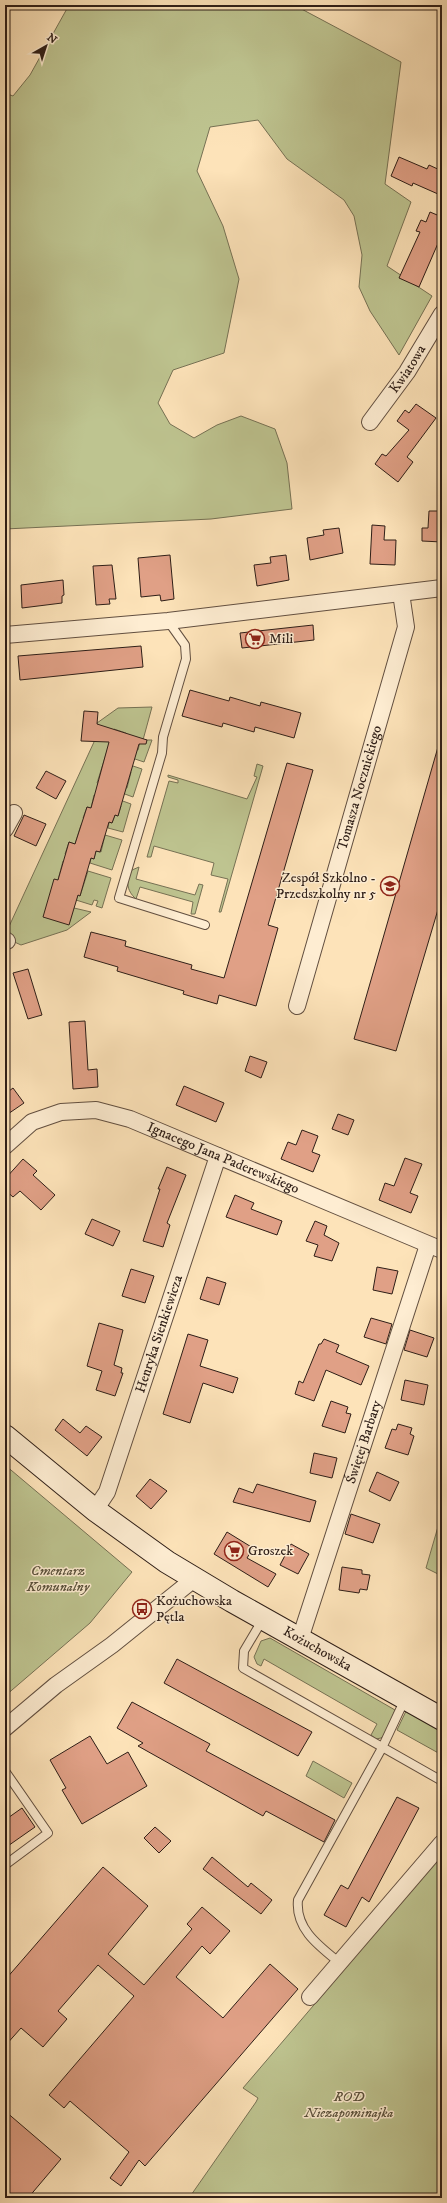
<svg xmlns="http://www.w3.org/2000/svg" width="447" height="2203" font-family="'IM FELL DW Pica',serif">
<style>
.green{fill:#bec490;stroke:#767154}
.building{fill:#e0a086;stroke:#2e1e17}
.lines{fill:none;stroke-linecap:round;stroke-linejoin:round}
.service-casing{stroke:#624f40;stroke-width:10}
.minor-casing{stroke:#624f40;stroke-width:18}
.secondary-casing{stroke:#2e1e17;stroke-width:24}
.service{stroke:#feedd2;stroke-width:8}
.minor{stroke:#feedd2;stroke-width:16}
.secondary{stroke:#feedd2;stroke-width:22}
.labels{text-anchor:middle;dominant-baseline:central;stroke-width:3;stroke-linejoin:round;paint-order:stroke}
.street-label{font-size:14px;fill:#2e1e17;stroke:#feedd2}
.poi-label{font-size:14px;fill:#2e1e17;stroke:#feedd2;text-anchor:start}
.park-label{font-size:14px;font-style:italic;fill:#59503b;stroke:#feedd2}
</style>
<rect width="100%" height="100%" fill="#fde3b9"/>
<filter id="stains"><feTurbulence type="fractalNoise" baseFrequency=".005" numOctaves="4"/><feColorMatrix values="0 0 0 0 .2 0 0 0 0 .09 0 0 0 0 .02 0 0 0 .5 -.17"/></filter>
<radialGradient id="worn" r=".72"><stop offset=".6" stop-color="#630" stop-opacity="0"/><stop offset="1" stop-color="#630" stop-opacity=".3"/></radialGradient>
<!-- green -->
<path class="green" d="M69,5H294L401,62L385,184L411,202L387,266L432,296L399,355L370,311L359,287L362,255L354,216L344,200L287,159L258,120L210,127L197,171L223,226L239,279L224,353L173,370L158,403L170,424L194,438L217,425L241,416L275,429L287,463L292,509L211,519L5,529V93L13,96L30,75Z
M152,707L143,740H152L144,762L132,758L135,750H138L140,742L125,738L126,733L114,729L97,783L100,784L97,796L94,795L91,808L87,807L83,818L86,819L81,825L75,844L69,842L65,854L68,855L66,861H63L58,880L74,908L91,912L67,930L21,945L8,939L6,933L94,742L97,723L118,708Z
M257,764L263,766L221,912H219L228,879L211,875L214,863L154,846L151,857H147L169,781L178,783V780L168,777V775L247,799L257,777L254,776Z
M130,765L142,769L133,797L122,793L124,788H127L131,772L129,771Z
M120,800L131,804L123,832L108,828L109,822L112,823L115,815L118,816L121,806L119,805Z
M105,835L122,840L112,870L90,863L91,858L94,859L96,851L101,852Z
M139,867L136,879L195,895L199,884L203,885L195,914H191L193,902L140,887L136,899C126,890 126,881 132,870Z
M88,871L111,878L102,908L96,906L98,901L94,900L92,905L76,900L78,895L80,896Z
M5,1465L132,1572L90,1623L5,1696Z
M442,1513V1576L426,1568Z
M270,1638L395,1710L386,1733L381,1738L376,1739L371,1735L377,1724L264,1659L261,1666L257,1664L254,1657L261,1641Z
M407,1709L442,1729V1755L397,1730Z
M313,1761L352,1783L344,1798L306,1776Z
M442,1855V2198H189L256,2102L258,2098L243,2088Z"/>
<!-- building -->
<path class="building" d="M399,157L427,169L429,165L442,171V185L438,194L413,183L412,186L391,176Z
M430,212L442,217V242L439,241L419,287L399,278L420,232L416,231L421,220L426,222Z
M416,404L436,418L407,457L413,462L398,482L375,464L382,454L386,456L409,430L397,421L405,410L409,413Z
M429,511H442V542L422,541V528H428Z
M372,525L385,526L384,540H396L395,565L370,564Z
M339,528L343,553L310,560L307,538L324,535L323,530Z
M170,555L174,599L161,601L160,595L141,597L138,558Z
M286,555L289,580L257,586L254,565L271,563L270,557Z
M112,565L116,599H109L110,604L96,605L93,566Z
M63,580L64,595L62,596V603L22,608L21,585Z
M313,625L314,640L242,648L240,633Z
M141,646L143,667L20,680L18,656Z
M190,690L229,701L230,697L260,706L261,702L301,713L294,738L255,727L254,732L223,723L222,727L182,716Z
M84,711L98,712L97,724L147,740L146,744H139L118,816L115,815L112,823L109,822L100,852L96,851L94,859L91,858L80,896L78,895L69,925L43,917L54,879L58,880L69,842L75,844L87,807L91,808L109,742L81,741Z
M438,747H442V896L396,1051L354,1039Z
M287,763L313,770L268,925L278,928L256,1006L219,995L217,1004L183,994L184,991L117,971L118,967L84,957L91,932L126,941L125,946L192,965L191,969L224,978Z
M46,771L66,781L56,799L36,788Z
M24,815L46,824L36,846L14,836Z
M28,969L42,1015L28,1019L13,973Z
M85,1021L88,1070L97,1069L98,1087L73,1089L69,1022Z
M250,1056L267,1062L261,1078L245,1071Z
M184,1086L224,1103L216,1122L176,1105Z
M13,1088L24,1103L5,1116V1094Z
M338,1114L354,1120L348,1135L332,1129Z
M302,1130L318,1136L312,1152L320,1155L313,1172L281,1159L288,1142L296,1145Z
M405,1158L422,1164L410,1193L418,1196L411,1213L379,1200L385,1183L394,1186Z
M23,1159L37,1171L33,1175L55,1195L41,1210L20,1191L13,1197L5,1190V1179Z
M167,1167L186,1175L167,1223L170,1225L163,1247L143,1241L160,1189H158Z
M235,1195L254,1203L251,1209L282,1221L277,1235L226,1217Z
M92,1219L120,1231L113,1246L85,1234Z
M315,1221L327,1226L324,1235L339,1243L332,1261L314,1256L318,1245L306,1241Z
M377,1267L398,1271L392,1294L373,1290Z
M131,1269L154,1276L145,1303L122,1296Z
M207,1277L226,1283L219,1305L200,1299Z
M371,1318L392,1324L386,1344L364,1337Z
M99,1323L123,1330L114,1365L122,1368L121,1373H123L115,1396L96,1390L102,1371L87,1366Z
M410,1330L434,1338L427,1357L404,1350Z
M188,1334L208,1340L200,1366L238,1378L233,1393L203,1383L190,1423L163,1414Z
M324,1339L339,1345L336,1352L369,1366L361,1385L326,1370L314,1401L295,1394L299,1381L303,1383L319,1344H321Z
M405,1380L428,1385L424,1405L401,1400Z
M331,1401L348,1407L346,1413L351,1414L345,1433L322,1426Z
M63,1419L80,1433L86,1426L102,1437L87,1456L55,1430Z
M398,1424L412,1428L410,1434L414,1436L408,1455L385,1448L392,1429L396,1430Z
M314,1453L337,1458L332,1478L310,1473Z
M377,1472L399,1482L390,1501L369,1491Z
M150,1479L167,1491L151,1509L136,1496Z
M257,1484L316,1501L310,1522L233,1502L239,1488L253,1493Z
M351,1514L380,1524L373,1543L345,1534Z
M227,1532L253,1548L247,1558L276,1574L268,1587L214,1554Z
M291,1544L309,1554L298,1574L280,1565Z
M342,1567L362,1570V1574L370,1575L367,1590L360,1589L359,1593L339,1590Z
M177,1659L312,1732L298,1756L164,1683Z
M132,1702L210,1744L206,1751L335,1820L324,1842L266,1811L263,1816L138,1746L143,1743L117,1728Z
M90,1736L107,1764L128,1752L147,1786L82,1824L62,1790L66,1788L50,1760Z
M397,1797L419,1808L369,1902L362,1897L346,1927L324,1915L341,1885L348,1889Z
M22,1808L35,1827L5,1848V1820Z
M155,1827L171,1841L159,1853L144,1838Z
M212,1857L248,1887L251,1883L272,1900L261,1914L203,1869Z
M103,1867L148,1906L108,1954L144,1985L192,1929L187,1924L202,1907L230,1931L210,1954L202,1946L176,1977L223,2018L270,1964L298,1989L145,2166L139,2160L121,2186L110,2178L129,2152L70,2101L64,2108L49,2095L134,1996L98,1965L58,2011L67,2019L43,2047L21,2028L5,2046V1980Z
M5,2111L61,2159L28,2198H5Z"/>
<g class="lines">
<!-- service casing -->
<g class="service-casing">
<path id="service" d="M168,621L185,645L186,659L163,737L162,753L119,898L205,925
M263,1619L244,1651L243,1668L442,1781
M5,1771L48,1833L5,1865
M340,1963C319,1946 295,1929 298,1900L382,1748L405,1699"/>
</g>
<!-- minor casing -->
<g class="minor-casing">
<g id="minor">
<path id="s1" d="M370,422L407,372L442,314"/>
<path d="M5,635L168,621L442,588"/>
<path d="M5,829L14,813"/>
<path d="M5,940L7,941"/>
<path id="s2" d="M297,1006L406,627L401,593"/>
<path id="s3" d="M5,1146L32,1122L61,1112L96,1110L130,1119L442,1250"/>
<path id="s4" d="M95,1510L107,1492L218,1156"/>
<path id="s5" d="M300,1639L428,1245"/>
<path d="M5,1728L56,1685L112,1645L194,1579"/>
<path d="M310,1997L442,1843"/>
</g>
</g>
<!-- secondary casing -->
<g class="secondary-casing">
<g id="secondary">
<path id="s6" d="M5,1436L95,1510L167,1562L232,1601L442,1719"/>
</g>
</g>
<!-- service -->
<use href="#service" class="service"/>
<!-- minor -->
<use href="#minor" class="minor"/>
<!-- secondary -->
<use href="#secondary" class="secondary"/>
</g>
<!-- icons -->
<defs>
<g id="supermarket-ring" transform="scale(1)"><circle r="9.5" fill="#feedd2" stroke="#8f2418" stroke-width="1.5"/><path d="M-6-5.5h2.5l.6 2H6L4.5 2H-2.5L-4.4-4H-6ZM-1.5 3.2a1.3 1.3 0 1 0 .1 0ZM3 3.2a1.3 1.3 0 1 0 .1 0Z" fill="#8f2418"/></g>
<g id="school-ring" transform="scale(1)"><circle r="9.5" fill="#feedd2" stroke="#8f2418" stroke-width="1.5"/><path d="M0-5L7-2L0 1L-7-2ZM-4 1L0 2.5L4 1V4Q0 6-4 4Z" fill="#8f2418"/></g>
<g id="bus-ring" transform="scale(1)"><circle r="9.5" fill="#feedd2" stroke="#8f2418" stroke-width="1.5"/><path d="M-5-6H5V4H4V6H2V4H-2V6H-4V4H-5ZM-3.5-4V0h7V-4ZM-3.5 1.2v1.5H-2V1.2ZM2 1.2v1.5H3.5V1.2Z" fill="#8f2418"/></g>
</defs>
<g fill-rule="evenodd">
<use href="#supermarket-ring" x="255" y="639"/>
<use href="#school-ring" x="390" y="886"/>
<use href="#supermarket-ring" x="234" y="1551"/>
<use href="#bus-ring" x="142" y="1609"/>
</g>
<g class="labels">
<!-- street labels -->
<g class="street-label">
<text stroke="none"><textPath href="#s1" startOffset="65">Kwiatowa</textPath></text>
<text stroke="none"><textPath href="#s2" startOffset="227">Tomasza Nocznickiego</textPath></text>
<text stroke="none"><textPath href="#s3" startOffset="238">Ignacego Jana Paderewskiego</textPath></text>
<text stroke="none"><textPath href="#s4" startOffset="188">Henryka Sienkiewicza</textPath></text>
<text stroke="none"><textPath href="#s5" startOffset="207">Świętej Barbary</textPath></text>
<text stroke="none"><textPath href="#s6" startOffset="379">Kożuchowska</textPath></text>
</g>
<!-- poi labels -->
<g class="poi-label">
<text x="269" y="639">Mili</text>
<text x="376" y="878" text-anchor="end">Zespół Szkolno -<tspan x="376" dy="16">Przedszkolny nr 5</tspan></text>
<text x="248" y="1551">Groszek</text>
<text x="156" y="1601">Kożuchowska<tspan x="156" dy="16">Pętla</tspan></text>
</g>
<!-- park labels -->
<g class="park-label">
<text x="58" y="1571">Cmentarz<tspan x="58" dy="16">Komunalny</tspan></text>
<text x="349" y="2097">ROD<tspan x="349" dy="16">Niezapominajka</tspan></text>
</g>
</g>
<!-- margin -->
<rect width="447" height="2203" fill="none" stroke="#fde3b9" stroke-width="20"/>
<rect x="6" y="6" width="435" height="2191" fill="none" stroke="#2e1e17" stroke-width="2"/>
<rect x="10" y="10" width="427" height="2183" fill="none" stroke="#2e1e17"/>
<!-- north arrow -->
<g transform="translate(46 46) rotate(39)" stroke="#feedd2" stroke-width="3" paint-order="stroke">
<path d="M0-3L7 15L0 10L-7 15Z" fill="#2e1e17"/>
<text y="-6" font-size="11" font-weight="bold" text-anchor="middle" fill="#2e1e17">N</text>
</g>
<rect width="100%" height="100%" filter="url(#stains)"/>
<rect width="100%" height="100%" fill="url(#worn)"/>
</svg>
